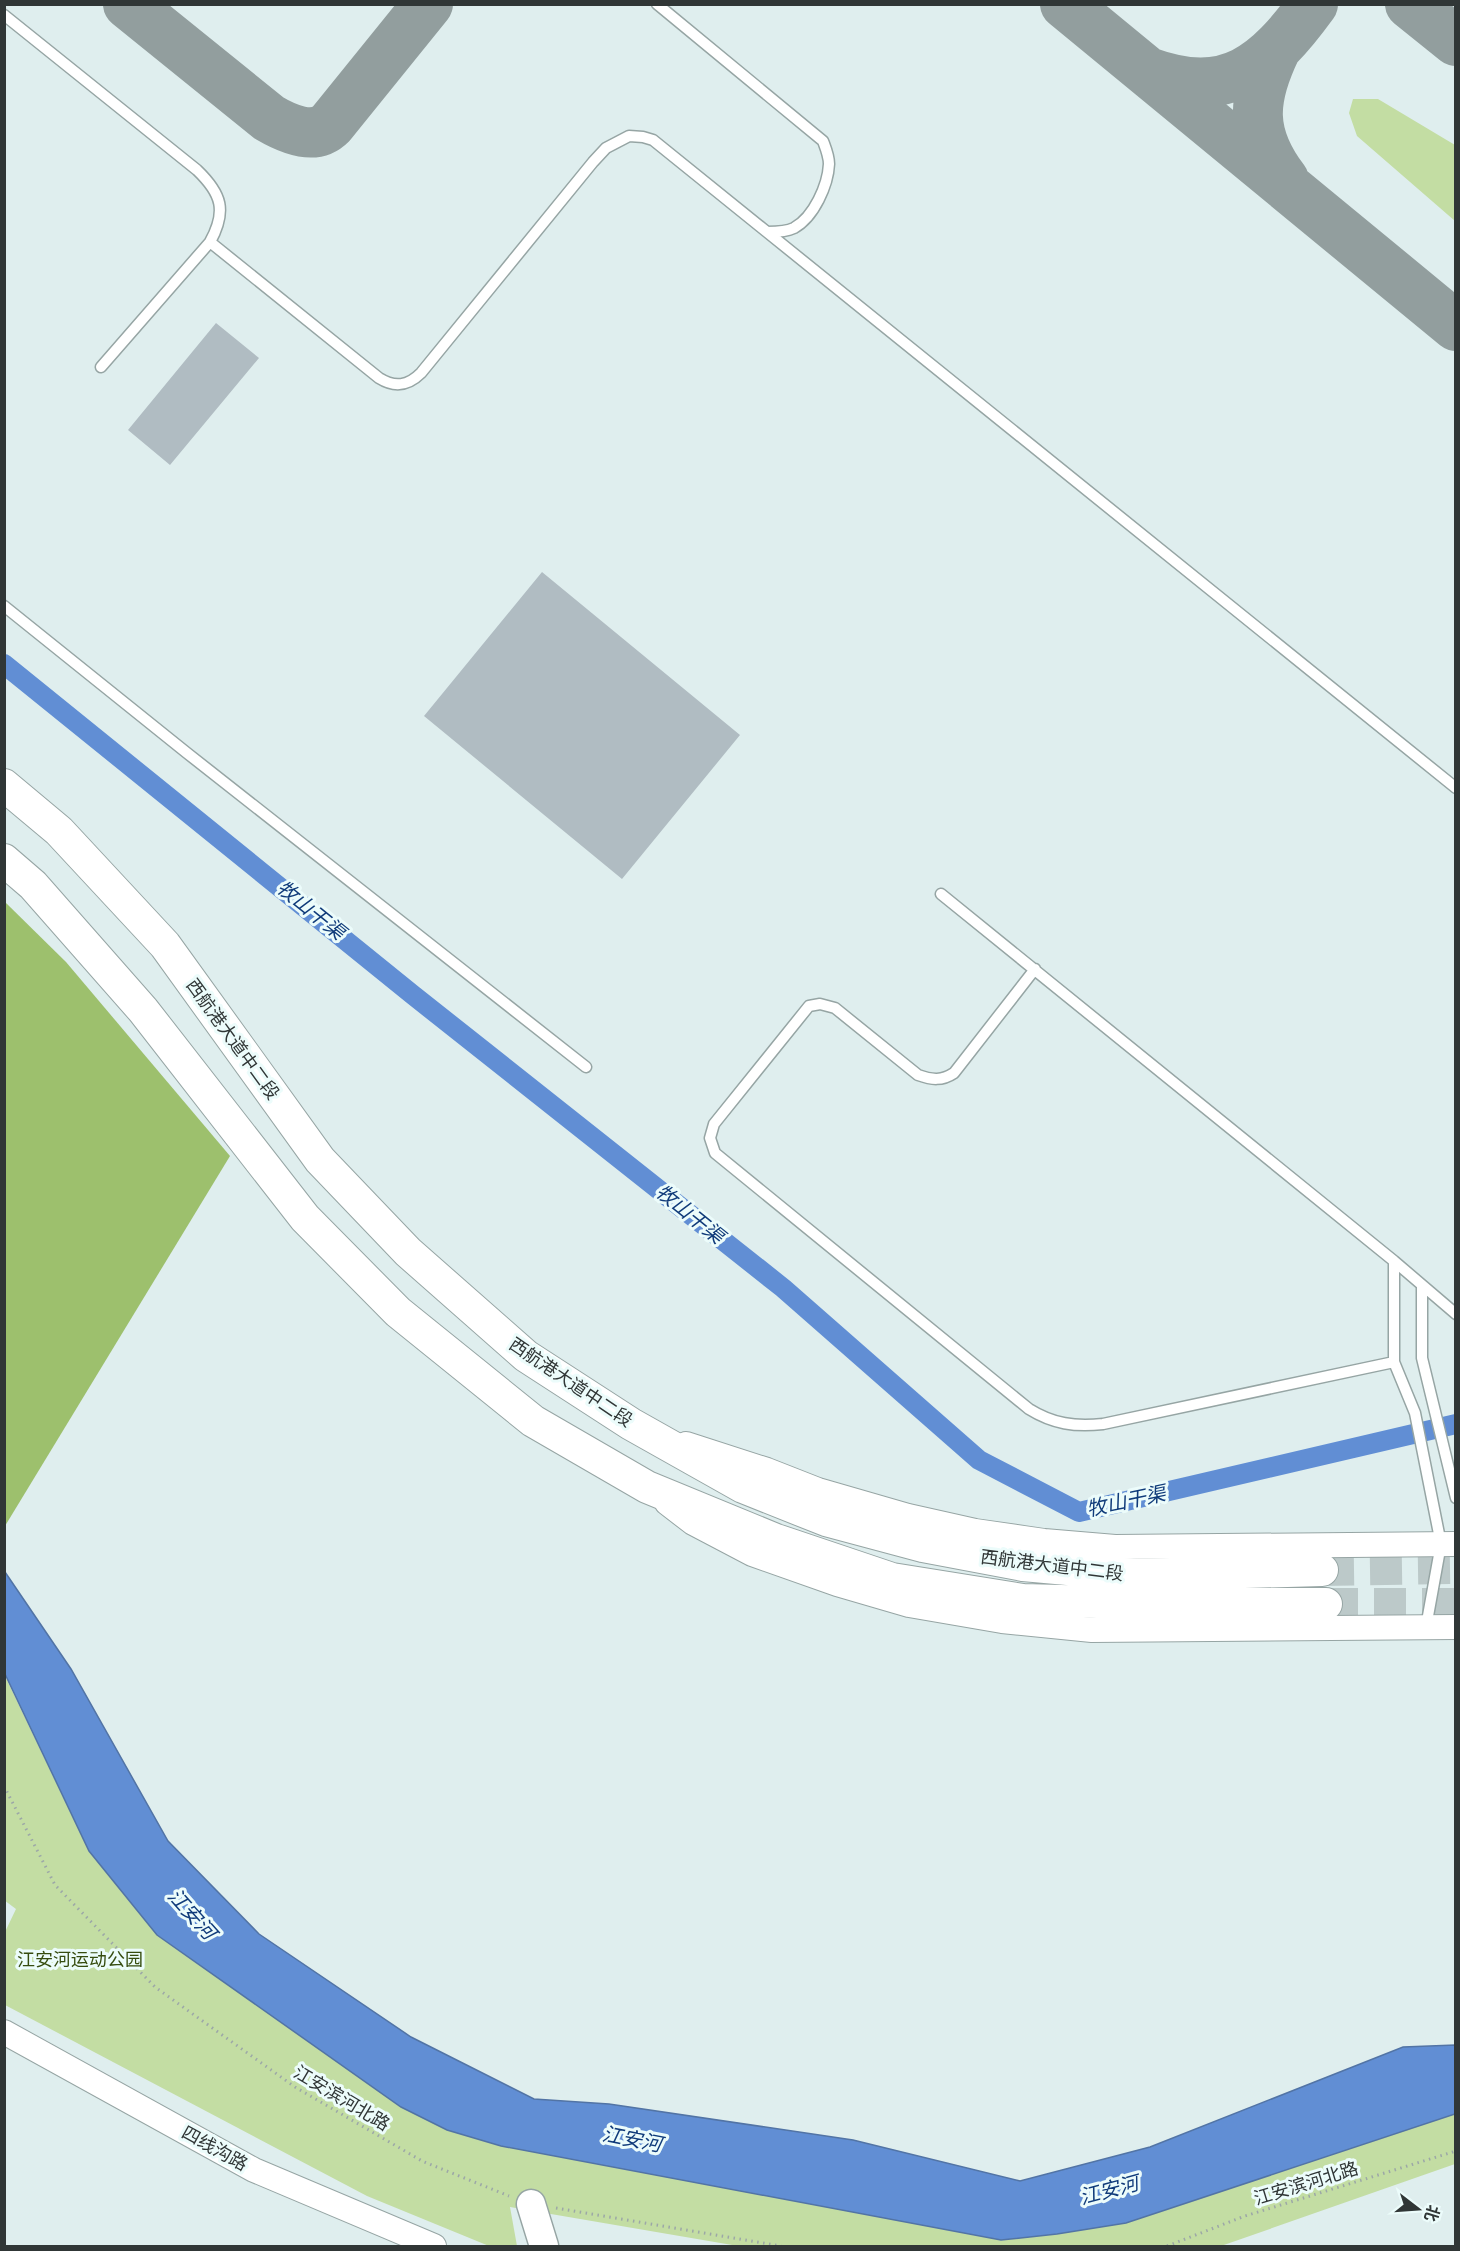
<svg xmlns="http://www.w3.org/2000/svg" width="1460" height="2251" font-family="'PT Sans Narrow','Noto Sans SC',sans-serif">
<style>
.green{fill:#c3dda3}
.forest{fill:#9dc06d}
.water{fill:#618ed4;stroke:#5274a5;stroke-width:1.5}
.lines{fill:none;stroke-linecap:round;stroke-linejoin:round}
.canal{stroke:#618ed4;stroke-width:20}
.taxiway{stroke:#929e9e;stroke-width:50}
.building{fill:#b0bcc2}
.primary-tunnel{stroke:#bcc9c9;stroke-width:32;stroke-dasharray:32 16;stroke-linecap:butt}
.service-casing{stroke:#96a5a4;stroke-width:13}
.tertiary-casing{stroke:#96a5a4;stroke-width:26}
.secondary-casing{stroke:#96a5a4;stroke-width:31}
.primary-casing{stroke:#96a5a4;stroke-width:34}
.path{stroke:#9ca7a7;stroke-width:3;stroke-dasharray:1.5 4.5;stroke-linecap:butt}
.service{stroke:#fff;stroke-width:10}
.tertiary{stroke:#fff;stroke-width:24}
.secondary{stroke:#fff;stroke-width:28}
.primary{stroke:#fff;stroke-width:32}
.labels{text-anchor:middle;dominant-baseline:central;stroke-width:6;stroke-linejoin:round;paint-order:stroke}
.street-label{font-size:18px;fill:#303636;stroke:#ecfcfb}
.park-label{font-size:18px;fill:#364c0f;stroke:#ecfcfb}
.water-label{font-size:20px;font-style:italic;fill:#103b7a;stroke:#ecfcfb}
</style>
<rect width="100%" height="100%" fill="#dfeeee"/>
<!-- green -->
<path class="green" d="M1353,99H1378L1455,145V221L1357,136L1349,113Z
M4,1674L89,1851L157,1935L401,2107L447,2130L501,2146L1001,2240L1057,2234L1126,2223L1455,2114V2164L1221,2246H738L510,2207L517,2246H489L367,2196L5,2005V1932L16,1909L4,1900Z"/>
<!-- forest -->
<path class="forest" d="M5,902L66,962L230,1156L5,1526Z"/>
<!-- water -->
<path class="water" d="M5,1572L71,1669L168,1841L259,1934L411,2037L534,2099L609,2104L853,2140L1020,2181L1150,2147L1403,2047L1455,2045V2114L1126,2223L1057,2234L1001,2240L501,2146L447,2130L401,2107L157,1935L89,1851L5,1674Z"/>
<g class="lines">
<!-- canal -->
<path class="canal" d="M4,664L413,995L783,1288L979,1460L1079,1512L1456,1424"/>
<!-- taxiway -->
<path class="taxiway" d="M128,4L269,118C286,128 314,141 331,124L428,4
M1065,4L1456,326
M1410,4L1456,41
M1276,49C1252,99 1249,134 1284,180
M1148,72C1228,101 1267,67 1313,4"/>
</g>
<!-- building -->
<path class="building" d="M216,323L259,358L170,465L128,430Z
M542,572L740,735L622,879L424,716Z"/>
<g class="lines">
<!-- primary-tunnel -->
<path class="primary-tunnel" d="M1322,1570L1456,1568
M1326,1604H1456"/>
<!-- service casing -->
<g class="service-casing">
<path id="service" d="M4,15L197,170C222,194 227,211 210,242L101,367
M767,232L1456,788
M210,242L379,378C395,388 408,386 421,373L593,162L606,148L629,136L643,137L653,140L767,232C776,232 786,232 794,228C814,217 828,185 829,164C829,156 826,149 823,141L657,4
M4,606L187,753L586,1067
M941,894L1394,1261L1456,1314
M1035,969L954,1073C942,1081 932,1080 918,1075L835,1008L820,1004L809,1006L714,1124L710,1138L715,1153L1029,1409C1053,1424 1075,1427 1103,1424L1394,1362
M1394,1261V1362L1415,1413L1441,1544L1426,1627
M1422,1286V1358L1456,1498"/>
</g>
<!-- tertiary casing -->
<g class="tertiary-casing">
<path id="tertiary" d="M686,1444L767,1470L818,1490L908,1516L975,1531L1044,1541L1115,1547L1456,1544
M667,1503L693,1523L752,1554L837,1584L909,1605L1002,1621L1092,1630L1456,1627
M4,2032L254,2170L434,2246"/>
</g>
<!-- secondary casing -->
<g class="secondary-casing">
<path id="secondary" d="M531,2204L544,2246"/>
</g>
<!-- primary casing -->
<g class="primary-casing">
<path id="primary" d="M4,785L59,831L165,945L320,1160L408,1252L526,1356L631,1424L743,1487L826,1520L923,1546L1023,1565L1134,1575L1322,1570
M4,860L33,885L143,1010L305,1218L398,1312L533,1421L647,1487L776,1540L892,1579L1023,1600L1171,1604H1326"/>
</g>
<!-- path -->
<path class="path" d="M4,1786L55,1885L155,1987L295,2087L422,2161L509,2196
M556,2208L781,2246
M1167,2246L1245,2216L1456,2151"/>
<!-- service -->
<use href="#service" class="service"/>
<!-- tertiary -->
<use href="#tertiary" class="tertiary"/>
<!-- secondary -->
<use href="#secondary" class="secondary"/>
<!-- primary -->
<use href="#primary" class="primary"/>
</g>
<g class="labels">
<!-- street labels -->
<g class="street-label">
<text transform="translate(233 1039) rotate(54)">西航港大道中二段</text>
<text transform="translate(571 1382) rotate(34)">西航港大道中二段</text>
<text transform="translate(1052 1565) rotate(7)">西航港大道中二段</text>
<text transform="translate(342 2098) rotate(31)">江安滨河北路</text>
<text transform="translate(215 2148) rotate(29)">四线沟路</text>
<text transform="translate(1306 2183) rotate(-17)">江安滨河北路</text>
</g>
<!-- park labels -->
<g class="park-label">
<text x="80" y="1959">江安河运动公园</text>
</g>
<!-- water labels -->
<g class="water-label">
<text transform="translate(311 910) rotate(39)">牧山干渠</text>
<text transform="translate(690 1214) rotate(39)">牧山干渠</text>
<text transform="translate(1126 1501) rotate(-12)">牧山干渠</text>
<text transform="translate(192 1914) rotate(48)">江安河</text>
<text transform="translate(632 2139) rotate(11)">江安河</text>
<text transform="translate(1109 2190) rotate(-15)">江安河</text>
</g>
</g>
<!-- border -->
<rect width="1460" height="2251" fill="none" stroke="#303636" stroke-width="12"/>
<!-- north arrow -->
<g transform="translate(1418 2209) rotate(107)" stroke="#ecfcfb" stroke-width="4.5" paint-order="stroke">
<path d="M0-4.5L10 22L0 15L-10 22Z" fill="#303636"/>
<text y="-9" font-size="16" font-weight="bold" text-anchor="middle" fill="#303636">北</text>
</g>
</svg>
